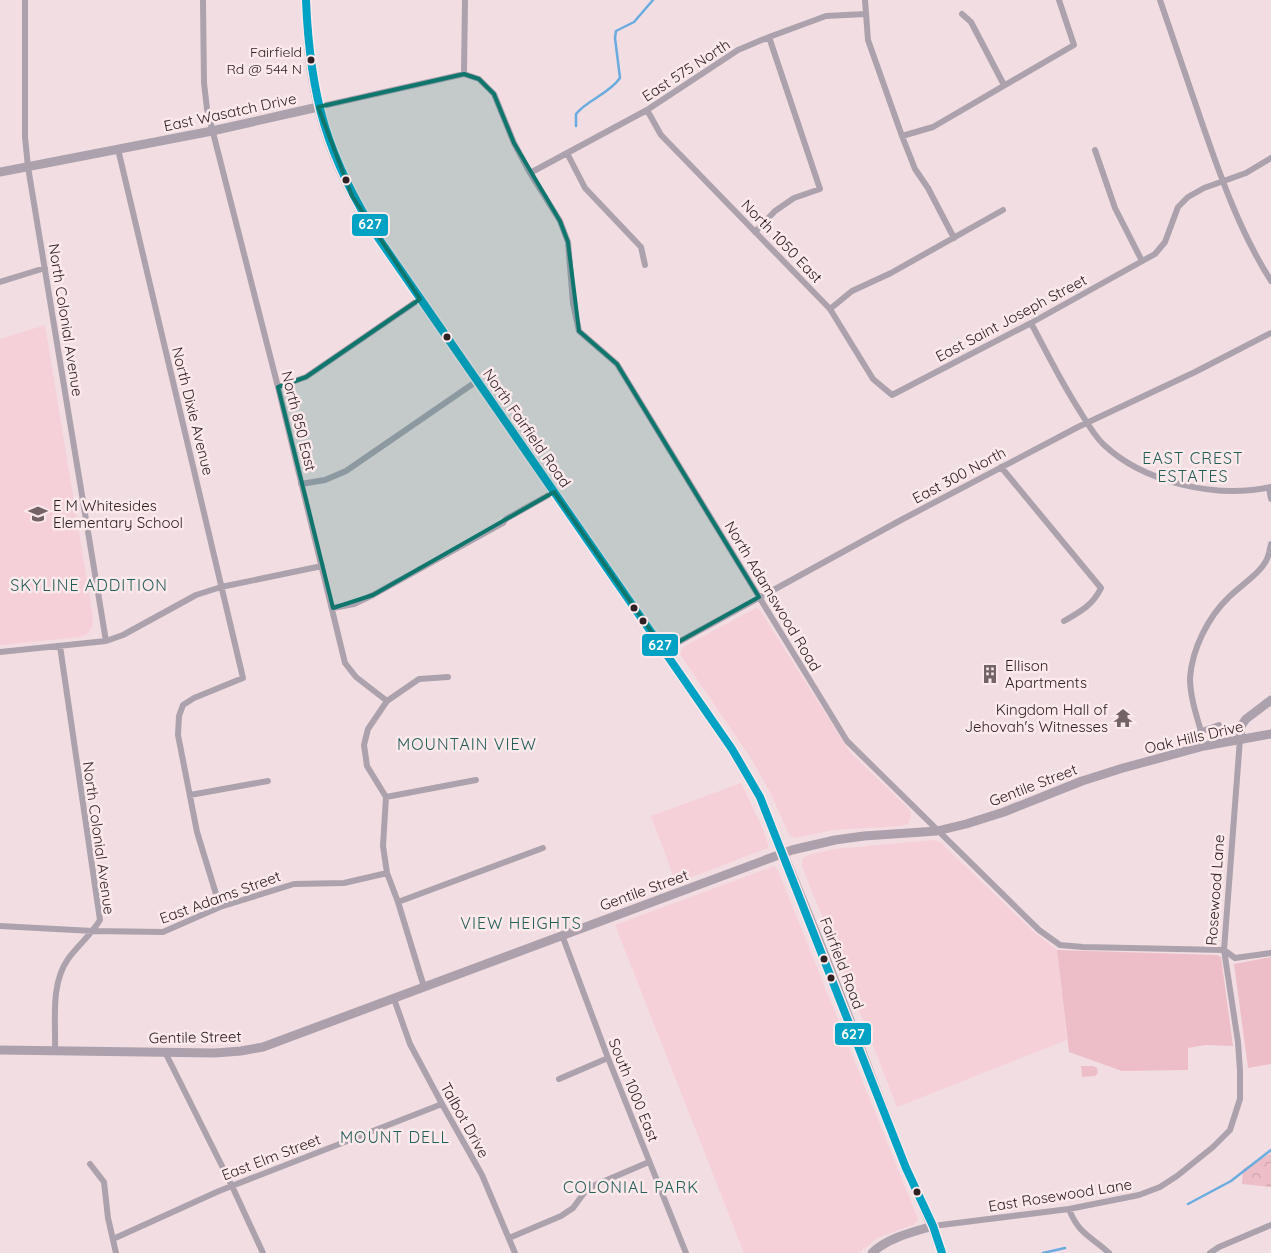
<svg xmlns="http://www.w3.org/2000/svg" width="1271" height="1253" font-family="Quicksand,sans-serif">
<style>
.built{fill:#f6d0d8}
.grass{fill:#eebec8}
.forest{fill:url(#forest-crowns)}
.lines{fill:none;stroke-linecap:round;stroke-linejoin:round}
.stream{stroke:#6aabe0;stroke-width:2.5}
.minor{stroke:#aca2ad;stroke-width:6}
.tertiary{stroke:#aca2ad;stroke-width:9}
.secondary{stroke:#aca0ac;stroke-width:9}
.bus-1-casing{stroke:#fbe9ec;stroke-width:11}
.bus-1{stroke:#02a2c5;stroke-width:8}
.marked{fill:#0f766e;fill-opacity:0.2;stroke:#0f766e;stroke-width:4;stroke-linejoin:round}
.bus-dot{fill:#2f2023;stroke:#fbe9ec;stroke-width:2}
.labels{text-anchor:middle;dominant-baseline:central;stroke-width:5;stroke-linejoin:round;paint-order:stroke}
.bus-label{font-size:14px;fill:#2f2023;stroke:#fbe9ec;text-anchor:end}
.street-label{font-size:15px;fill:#2f2023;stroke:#fbe9ec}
.poi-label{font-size:15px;fill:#2f2023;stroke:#fbe9ec;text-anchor:start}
.neighbourhood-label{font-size:16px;letter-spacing:1px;fill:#255d57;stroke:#fbe9ec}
.line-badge{stroke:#fbe9ec;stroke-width:2}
.badge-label{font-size:14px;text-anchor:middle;font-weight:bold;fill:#fff}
</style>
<defs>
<pattern id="forest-crowns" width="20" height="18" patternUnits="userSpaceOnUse" patternTransform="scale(1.25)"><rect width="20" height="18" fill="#eebec8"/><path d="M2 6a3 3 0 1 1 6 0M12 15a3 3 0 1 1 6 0" fill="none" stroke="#cca3ac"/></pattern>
</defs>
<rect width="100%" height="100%" fill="#f2dee2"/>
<!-- built -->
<path class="built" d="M45,325L93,617L92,627L88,633L81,637L0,645V339Z
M756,608L760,610L850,752L910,810L911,817L908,824L901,826L833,830L796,838L789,835L771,794L752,760L680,654L683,647Z
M741,783L762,827L768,844V848L676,883L651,816Z
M933,840L940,842L1035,933L1057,950L1067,1040L897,1107L802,866V862L803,858L808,855L834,849Z
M774,866L778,870L918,1219L915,1224L877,1238L859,1253H744L615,925Z"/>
<!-- grass -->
<path class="grass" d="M1057,950L1217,955L1221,957L1233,1046L1206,1045L1188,1048V1070L1122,1071L1069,1052Z
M1271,957V1064L1248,1068L1234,964Z
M1081,1066H1093L1097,1068L1098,1073L1095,1076L1082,1077Z"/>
<!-- forest -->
<path class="forest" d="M1271,1153V1187L1242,1184L1243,1169Z"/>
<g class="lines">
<!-- stream -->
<path class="stream" d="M576,126V114C587,100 609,94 620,78L615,38L616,31L634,22L653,0
M1188,1204L1231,1181L1271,1150
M1043,1253L1065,1248"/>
<!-- minor -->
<path class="minor" d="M25,0V137L28,167L106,641
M203,0L204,83L207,109L278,387L345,663L356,677L387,701
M865,0L868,40L902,136L915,169L928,188L954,238
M1160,0C1174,41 1188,82 1202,123C1221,178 1240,232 1271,281
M962,14L971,22L1004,85
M464,74L479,79L494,94L514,143L530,173L560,221L568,242L573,303L579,331L617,364L847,741L1039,930L1060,945L1083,947L1224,950L1235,958L1271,953
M464,74L465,0
M318,107L464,74
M647,110L661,135L830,309L873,379L892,395L1031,323L1155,254L1165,242L1178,207L1188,197L1204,188L1246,173L1271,158
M902,136L933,127L1074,45L1059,0
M118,149L243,678L194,698L183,705L179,716L178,735L197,832L220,907
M1095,150L1115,208L1142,261
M567,153L585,188L641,247L645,265
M530,173L647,110L738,50L769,37L826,16L865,14
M755,232L775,211L794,198L820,189L769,37
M0,282L45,268
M830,309L852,291L891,273L1003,210
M1031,323C1047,353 1062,384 1081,413C1087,423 1094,435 1103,444C1144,483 1217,499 1271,487
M278,387L306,377L420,299
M1001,467L1101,588C1093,605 1080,612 1064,621
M301,484L325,480L346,471L477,381
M1269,488L1271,499
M333,608L354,604L373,595L503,523L506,519L554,492
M664,650L901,520L1078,427L1195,372L1271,333
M0,652L106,641L123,635L196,595L221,587L322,566
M1201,731C1196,714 1190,696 1190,678C1192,649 1208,617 1229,597C1241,585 1260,574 1267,559C1269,554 1270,549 1271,544
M1185,737L1219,725
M190,795L268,781
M386,797L476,780
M398,902L543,848
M0,926L93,931L163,932L220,907L294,884L344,883L387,873
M562,935L608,1058L686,1253
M424,987L398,902L387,873L383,846L386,797L367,766L364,745L368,729L387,701L419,679L448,677
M394,999L410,1044L442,1104L482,1175L515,1253
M55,1051C56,1021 50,985 68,959C78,945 91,935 100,920L60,646
M165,1052L232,1186L263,1253
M559,1079L608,1058
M90,1164L104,1182L108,1218L116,1253
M1069,1209C1079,1235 1091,1236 1109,1253
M933,1226L1069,1209L1139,1195L1160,1187L1177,1176L1213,1147L1230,1130L1240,1099V1071L1238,1042L1224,950L1240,739
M509,1238L561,1216L573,1208L584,1193L595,1185L649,1162
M113,1239L219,1191L442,1104
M1210,1253L1219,1247L1271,1225"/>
<!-- tertiary -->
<path class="tertiary" d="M0,172L212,131L318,107
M1240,739L1241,726L1246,719L1271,700
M783,853C825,952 863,1054 901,1155C914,1188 930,1219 942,1253
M872,1253C887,1238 913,1232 933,1226"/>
<!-- secondary -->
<path class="secondary" d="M306,0C307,92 327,163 379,239L736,755L760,797L783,853
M0,1050L215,1053L241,1051L263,1047L792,850L835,840L864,836L937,831L966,824L1004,812L1082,781L1123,768L1204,746L1271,734"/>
<!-- bus-1 casing -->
<g class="bus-1-casing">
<path id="bus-1" d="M306,0C310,97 327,157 379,239L732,749L760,797L906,1168L933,1226L942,1253"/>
</g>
<!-- bus-1 -->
<use href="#bus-1" class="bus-1"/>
</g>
<!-- marked area -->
<path class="marked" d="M464,74L479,79L494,94L514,143L560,221L568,242L579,331L617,364L759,597L664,650L554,492L373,595L333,608L278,387L306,377L420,299L352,196L318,107Z"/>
<!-- icons -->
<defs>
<g id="school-bare" transform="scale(1.5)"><path d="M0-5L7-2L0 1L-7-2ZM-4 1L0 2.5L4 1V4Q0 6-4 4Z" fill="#736266" stroke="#fbe9ec" stroke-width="2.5" paint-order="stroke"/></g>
<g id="building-bare" transform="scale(1.5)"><path d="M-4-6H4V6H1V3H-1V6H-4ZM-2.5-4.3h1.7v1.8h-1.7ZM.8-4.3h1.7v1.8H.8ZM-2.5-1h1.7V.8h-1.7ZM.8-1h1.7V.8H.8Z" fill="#736266" stroke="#fbe9ec" stroke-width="2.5" paint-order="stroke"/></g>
<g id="temple-bare" transform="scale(1.5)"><path d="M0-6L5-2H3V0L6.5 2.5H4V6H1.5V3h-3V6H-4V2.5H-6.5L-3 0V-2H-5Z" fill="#736266" stroke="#fbe9ec" stroke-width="2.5" paint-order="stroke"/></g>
</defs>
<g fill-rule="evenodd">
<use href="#school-bare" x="38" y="514"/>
<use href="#building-bare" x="990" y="674"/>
<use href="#temple-bare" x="1123" y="718"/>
</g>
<!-- markers -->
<g class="bus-dot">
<circle cx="311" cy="60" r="4.5"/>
<circle cx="346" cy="180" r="4.5"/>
<circle cx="447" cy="337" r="4.5"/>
<circle cx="634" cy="608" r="4.5"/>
<circle cx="643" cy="621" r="4.5"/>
<circle cx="824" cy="959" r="4.5"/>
<circle cx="831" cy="978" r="4.5"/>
<circle cx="917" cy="1192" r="4.5"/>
</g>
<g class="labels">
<!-- bus labels -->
<g class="bus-label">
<text x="302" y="52">Fairfield<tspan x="302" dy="17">Rd @ 544 N</tspan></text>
</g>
<!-- street labels -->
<g class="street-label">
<text transform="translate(686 70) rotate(-33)">East 575 North</text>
<text transform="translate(230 112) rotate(-12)">East Wasatch Drive</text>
<text transform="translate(782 241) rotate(46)">North 1050 East</text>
<text transform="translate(1011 318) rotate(-28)">East Saint Joseph Street</text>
<text transform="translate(66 320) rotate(81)">North Colonial Avenue</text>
<text transform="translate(193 411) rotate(76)">North Dixie Avenue</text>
<text transform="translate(299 421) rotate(76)">North 850 East</text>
<text transform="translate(527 428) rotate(55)">North Fairfield Road</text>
<text transform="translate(959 475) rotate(-28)">East 300 North</text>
<text transform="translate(773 596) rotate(59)">North Adamswood Road</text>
<text transform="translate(1194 737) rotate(-13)">Oak Hills Drive</text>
<text transform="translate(1033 785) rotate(-21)">Gentile Street</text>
<text transform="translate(99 838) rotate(82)">North Colonial Avenue</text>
<text transform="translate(644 890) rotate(-20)">Gentile Street</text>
<text transform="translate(1215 890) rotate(-86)">Rosewood Lane</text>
<text transform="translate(220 897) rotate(-20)">East Adams Street</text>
<text transform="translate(842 963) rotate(69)">Fairfield Road</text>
<text transform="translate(195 1037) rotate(-1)">Gentile Street</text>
<text transform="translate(634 1090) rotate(68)">South 1000 East</text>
<text transform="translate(465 1120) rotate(61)">Talbot Drive</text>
<text transform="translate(271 1157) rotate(-21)">East Elm Street</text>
<text transform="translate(1060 1195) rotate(-9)">East Rosewood Lane</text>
</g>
<!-- poi labels -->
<g class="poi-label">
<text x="53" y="505">E M Whitesides<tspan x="53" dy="17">Elementary School</tspan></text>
<text x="1005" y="665">Ellison<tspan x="1005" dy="17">Apartments</tspan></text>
<text x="1108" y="709" text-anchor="end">Kingdom Hall of<tspan x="1108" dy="17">Jehovah's Witnesses</tspan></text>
</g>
<!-- neighbourhood labels -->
<g class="neighbourhood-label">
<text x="1193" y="458">EAST CREST<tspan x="1193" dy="18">ESTATES</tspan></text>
<text x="89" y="585">SKYLINE ADDITION</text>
<text x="467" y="744">MOUNTAIN VIEW</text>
<text x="521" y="923">VIEW HEIGHTS</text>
<text x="395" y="1137">MOUNT DELL</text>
<text x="631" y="1187">COLONIAL PARK</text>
</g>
</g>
<g class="line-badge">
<rect x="351" y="213" width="38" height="24" rx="5" fill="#02a2c5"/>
<rect x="641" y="633" width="38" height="24" rx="5" fill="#02a2c5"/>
<rect x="834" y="1022" width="38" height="24" rx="5" fill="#02a2c5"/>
</g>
<g class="badge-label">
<text x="370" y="229">627</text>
<text x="660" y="650">627</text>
<text x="853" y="1039">627</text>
</g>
</svg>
